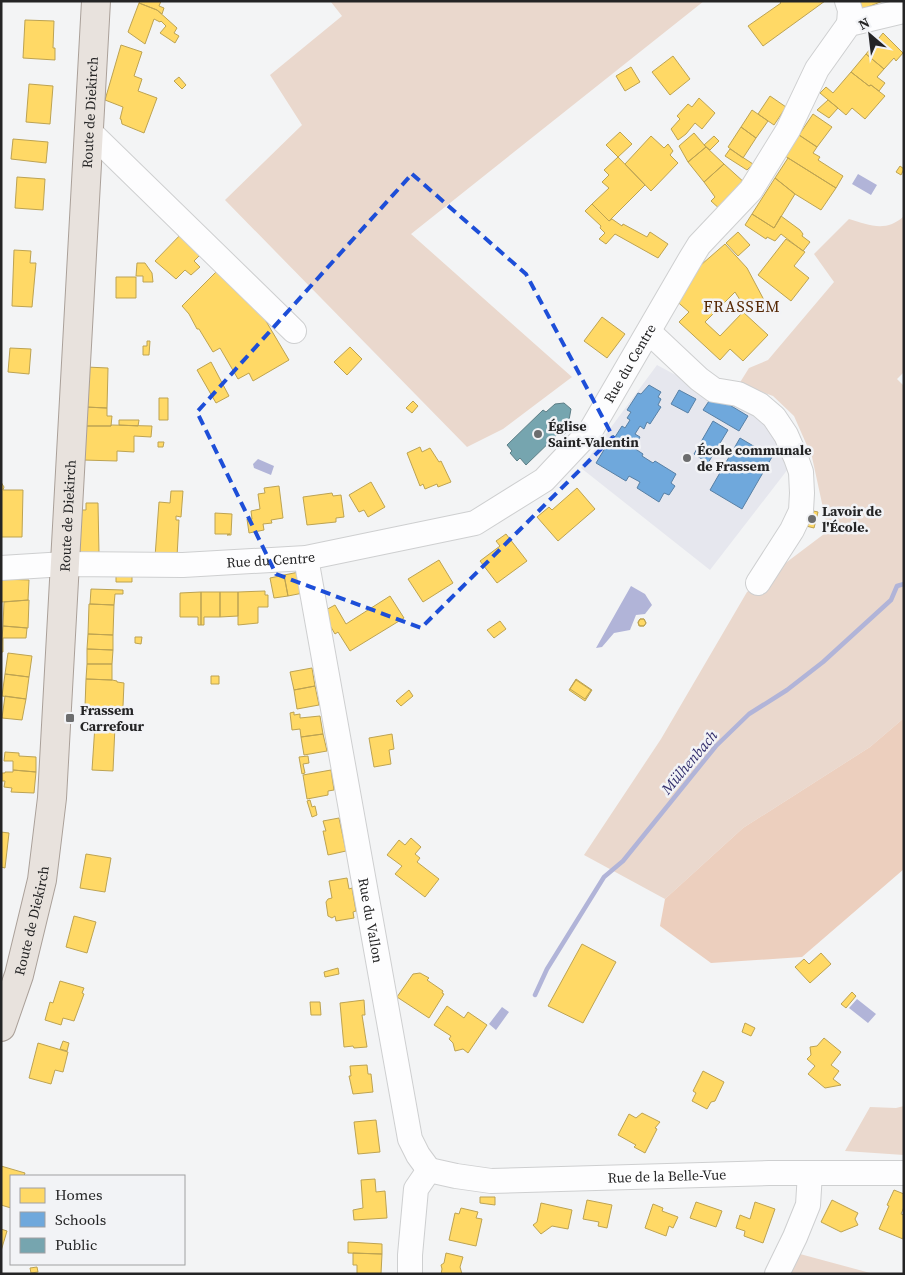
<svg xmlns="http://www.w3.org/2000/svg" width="905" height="1275" font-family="'Source Serif 4',serif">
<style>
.built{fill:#e6e7ee}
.green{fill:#ead8cd}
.forest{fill:#eccfbe}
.water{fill:#b1b4d8}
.homes{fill:#ffd966;stroke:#bda352}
.schools{fill:#6fa8dc;stroke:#5880a5}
.public{fill:#76a5af;stroke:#5d7e86}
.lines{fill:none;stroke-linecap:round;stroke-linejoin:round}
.stream{stroke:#b1b4d8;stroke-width:4.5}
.minor-casing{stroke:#cecfd0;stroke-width:26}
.major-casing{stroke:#aaa099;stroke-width:30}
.minor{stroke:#fdfdfe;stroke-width:24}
.major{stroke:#e8e2dd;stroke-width:28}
.marked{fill:none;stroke:#1d4ed8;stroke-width:4;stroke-dasharray:10 6;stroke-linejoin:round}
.poi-dot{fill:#6c6d6e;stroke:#f2f3f6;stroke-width:2}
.labels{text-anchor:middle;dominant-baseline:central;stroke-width:5;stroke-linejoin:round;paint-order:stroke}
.street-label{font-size:14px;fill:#242425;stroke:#f2f3f6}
.poi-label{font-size:14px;font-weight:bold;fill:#242425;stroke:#f2f3f6;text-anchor:start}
.water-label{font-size:15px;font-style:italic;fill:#322e6c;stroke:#f2f3f6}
.quarter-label{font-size:16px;letter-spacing:1px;fill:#552805;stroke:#f2f3f6}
</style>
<rect width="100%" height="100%" fill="#f3f4f5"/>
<!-- built -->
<path class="built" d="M657,365L700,388L738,402L768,424L788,469L710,570L581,468Z"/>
<!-- green -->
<path class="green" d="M332,1H704L411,234L572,377L503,429L467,447L225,200L302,125L270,75L342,16L331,2Z
M904,216V372L897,379L904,386V718L870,747L743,828L665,899L584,855L661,739L747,592L828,531L812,457L794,416L773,396L739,384L749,368L768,360L834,282L814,254L849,219C869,225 886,233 904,216Z
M904,1106V1155L845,1151L870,1107L896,1108Z
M800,1254L874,1274H789Z"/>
<!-- forest -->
<path class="forest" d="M904,718V869L802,957L711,963L660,926L665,899L743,828L870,747Z"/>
<!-- water -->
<path class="water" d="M858,174L877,185L871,195L852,184Z
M258,459L274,466L271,475L254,468L253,464Z
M631,586L645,594L652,605L645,614L636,615L630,630L614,633L602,647L596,648Z
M857,999L876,1014L868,1023L849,1008Z
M502,1007L509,1012L496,1030L489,1024Z"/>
<!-- homes -->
<path class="homes" d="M140,1H161L159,6L164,8L162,14L157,10L139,3Z
M779,1H825L763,46L748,26L781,3Z
M858,1H883L860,10Z
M139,3L157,10L177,28L174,33L179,36L175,43L160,33L166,26L161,21L160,22L154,19L145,44L128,32Z
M25,20L54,21L53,48H55V60L23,58Z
M883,33L903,53L896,61L894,58L884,69L866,54Z
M121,45L142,52L134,76L142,79L138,91L157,98L144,133L122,124L121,119H120L123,107L105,100Z
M866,54L884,69L877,77L885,83L879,91L871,85L869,86L851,72Z
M673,56L690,79L670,95L652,72Z
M631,67L640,82L625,91L616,76Z
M851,72L869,86L871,85L885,96L865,119L852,108L846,115L820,93L826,87L833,93Z
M179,77L186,85L182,89L174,81Z
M29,84L53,86L50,124L26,122Z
M770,96L786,107L774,125L758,114Z
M699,98L715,113L702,129L695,123L686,134L678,140L671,129L680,119L677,116L688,104L692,107Z
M828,100L838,108L829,118L817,110Z
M752,110L768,121L756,138L741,127Z
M813,114L832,127L817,147L799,135Z
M741,127L756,138L743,158L728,147Z
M620,132L632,144L618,157L606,145Z
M694,133L706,147L688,162L679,146Z
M799,135L817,147L813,153L820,157L818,160L843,176L836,188L785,156Z
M651,136L664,148L668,144L673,151L670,155L678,163L651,191L625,164Z
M714,136L719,141L710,150L704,145Z
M13,139L48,142L46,163L11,159Z
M706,147L724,164L704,182L688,162Z
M730,149L753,164L747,170L725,156Z
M618,157L645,185L609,221L592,204L609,188L602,182L609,175L604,170Z
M788,158L836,188L821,210L795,194L775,178Z
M724,164L746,184L722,211L711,201L715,197L704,182Z
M900,166L904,169L901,175L896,172Z
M17,177L45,179L43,210L15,208Z
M775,178L795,194L774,228L752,214Z
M592,204L609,221L612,219L622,226L623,224L647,237L650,232L668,244L658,258L615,234L606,244L599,239L605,233L600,228L601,226L585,211Z
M752,214L774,228L781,216L800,230L803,234L802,236L810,242L803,251L781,234L775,241L767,237L766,239L745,225Z
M185,230L203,252L194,261L200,267L191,275L185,270L176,279L155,261Z
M738,232L750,245L738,256L726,243Z
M786,239L805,252L794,266L809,278L791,301L758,275Z
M725,244L747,268L764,300L747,311L735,292L705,322L720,336L743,312L768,335L743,361L730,349L720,360L679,322L689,312L673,298L694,271Z
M14,250L31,251L30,263H36L32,307L12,306Z
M137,263H145L152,273L153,282H143V276H136Z
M221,267L260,311L289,360L253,381L249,373L238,379L220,348L213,352L199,329H197L189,314L182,306Z
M116,277H136V298H116Z
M602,317L625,334L607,358L584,341Z
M147,341H150L149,355H143V346H147Z
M350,347L362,359L347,375L334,362Z
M10,348L31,349L29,374L8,372Z
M211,362L229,396L216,403L197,370Z
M86,367L108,368L107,408L85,407Z
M159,398H168V420H159Z
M413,401L418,406L412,413L406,408Z
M85,407L107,408V416H112L111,426H84Z
M119,420H139L138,426L119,425Z
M111,425L152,426L151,437L134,436V452L117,451V461L83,460L84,426H111Z
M158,442H164L163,447H158Z
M420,447L422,452L430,448L439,462L441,461L451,482L438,487L437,484L425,489L423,484L420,486L407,453Z
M1,482L4,487L3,490H23L22,537H1Z
M371,482L385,507L368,517L364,510L359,512L349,495Z
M279,486L283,518L271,520L272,523L263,524L264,530L249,533L247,519H252L251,511L260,509L258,494L265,493L264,488Z
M577,488L595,509L558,541L537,517L549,507L552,510Z
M171,491H183L181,517L176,516V520H179L177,557H155L159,502L170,503Z
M332,493L333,496L341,495L344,517L336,518V522L307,525L303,497Z
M86,503H98L99,554H78L79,510H86Z
M809,510L818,512L814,528L806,526Z
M215,513L232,514L231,535H227L230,534H215Z
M506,534L527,561L497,583L480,561L500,546L496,541Z
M439,560L453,583L423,602L408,579Z
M299,572L303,593L288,596L284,575Z
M116,574H132V582H116Z
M284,575L288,596L274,598L270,578Z
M1,579L29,580L28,600L1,602Z
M91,589L123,590V594H115L114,605L90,604Z
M265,591V595H268V607H258V623L238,625V592Z
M201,592H220V617H204V625H201Z
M201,592V625H198V617H180V593Z
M220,592H238V616L220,617Z
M390,596L404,618L350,651L338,632L335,634L322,612L335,605L346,624Z
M29,600L28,628L3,626L4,602Z
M89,604L114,605L113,635L88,634Z
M640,619H644L646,623L644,626H639L638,622Z
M640,619H644L646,623L644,626H640L638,623Z
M500,621L506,629L494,638L487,630Z
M3,626L27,628L26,638H3V652H1Z
M88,634L113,635V650L87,649Z
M135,637H142L141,644L135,643Z
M87,649L113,650L112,664H87Z
M8,653L32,656L29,677L5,674Z
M87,664H112V680L86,679Z
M312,668L315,686L294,690L290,672Z
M5,674L29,677L26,699L2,696Z
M211,676H219V684H211Z
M86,679L112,680L117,681V682L124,683L123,706L120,709L85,707Z
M576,679L592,690L585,701L569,690Z
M576,680L591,690L585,699L570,689Z
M315,686L319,705L297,709L294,690Z
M409,690L413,696L401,706L396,701Z
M5,696L26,699L22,720L2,718Z
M294,712V715L300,714V718L320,716L323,734L301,737L300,729L292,730L290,713Z
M95,725L115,726L113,771L92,770Z
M323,734L327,751L304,755L301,737Z
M392,734L394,749L389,750L391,764L374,767L369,738Z
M5,752L19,753V756L36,757V772L13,770V761H4Z
M308,756L309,763L303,764L305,773L302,774L299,757Z
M13,770L36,772L34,793L11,792L12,788L4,787L5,781H2V773H5V772H13Z
M331,770L334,790L328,791V795L307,799L303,775Z
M310,800L312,807L315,806L317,815L312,817L307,801Z
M339,818L346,851L328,855L323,831H326L323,821Z
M1,832L9,833L5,868L1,867Z
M411,838L421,847L415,854L420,858L417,862L439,879L425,897L395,874L402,866L387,855L399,840L405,845Z
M86,854L111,858L105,892L80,888Z
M347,878L349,889L352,888L356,911L353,912L354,918L336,921L335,916L332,918L328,916L326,902L328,899L332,898L329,881Z
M74,916L96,922L87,953L66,947Z
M582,944L616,962L583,1023L548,1006Z
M821,953L831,964L810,983L795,967L804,959L809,964Z
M338,968L339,974L325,977L324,972Z
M420,973L429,978L427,980L443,991L442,993L444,994L429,1018L397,997L413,974Z
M60,981L84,988L82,993L84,994L74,1021L63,1018L61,1025L45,1020L50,1002L53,1003Z
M852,992L856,996L846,1008L841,1004Z
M364,1000L365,1015H362L367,1047L354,1048L353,1046L344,1047L340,1003Z
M310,1002H320L321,1015H311Z
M447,1006L464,1018L468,1012L487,1025L468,1053L463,1049L455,1051L453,1043L449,1039L451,1036L434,1025Z
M745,1023L755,1028L751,1036L742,1032Z
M824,1038L841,1052L831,1065L839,1071L833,1079L841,1085L825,1088L808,1074L815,1066L807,1059L811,1055L810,1047L817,1046Z
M63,1041L69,1043L67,1051L60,1049Z
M38,1043L68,1052L63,1072L55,1070L51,1084L29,1078Z
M367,1065L368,1074H371L373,1092L353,1094L349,1076H351L350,1066Z
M703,1071L724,1082L715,1101L711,1102L707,1109L692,1101L696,1093L693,1091Z
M642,1113L660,1122L655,1128L657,1129L645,1153L634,1147L636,1145L618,1135L629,1114L636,1118Z
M376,1120L380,1152L358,1154L354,1122Z
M1,1166L25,1173L24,1176H11V1208L1,1205Z
M375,1179L376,1192L385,1191L387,1218L354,1220L353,1210L363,1208L361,1180Z
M894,1190L904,1194V1207L901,1214L904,1215L903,1239L879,1229L889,1206L887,1205Z
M480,1197H495V1205L480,1203Z
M587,1200L612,1205L607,1228L598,1226L599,1222L583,1219Z
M832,1200L858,1213L855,1219L858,1225L841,1232L821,1222Z
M696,1202L722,1211L716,1227L690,1218Z
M755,1202L775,1209L763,1243L744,1236L745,1231L736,1228L740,1215L750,1219Z
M541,1203L572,1210L568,1229L552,1226L541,1234L533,1225L537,1222Z
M653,1204L663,1208L662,1211L678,1217L673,1228L669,1226L666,1236L645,1228Z
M461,1208L478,1212L476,1218L482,1219L476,1246L449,1240L455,1213L459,1214Z
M1,1229L7,1231L1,1251Z
M348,1242L382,1244V1254L348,1253Z
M353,1253L382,1254L381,1274H357V1265H353Z
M446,1253L463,1257L460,1267L462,1274H441L442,1269L441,1265L444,1263Z
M37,1267L38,1272L31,1273L30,1268Z"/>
<!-- schools -->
<path class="schools" d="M649,385L661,392L658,397L661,399L658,405L661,407L650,424L647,422L644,429L640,426L635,434L640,437L634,448L643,454L642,456L653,463L655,461L676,474L671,483L675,486L669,495L664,493L659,502L637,488L640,482L629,476L626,481L596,463L613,435L615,437L622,426L625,428L630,420L627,418L631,412L627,410L638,393L641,394Z
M679,390L696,399L688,413L671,404Z
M713,395L748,416L739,431L703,410Z
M713,421L728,430L708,463L694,454Z
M740,438L772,457L742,509L710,490Z"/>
<!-- public -->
<path class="public" d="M564,403L571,409L569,420L574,425L563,436L560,432L526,465L520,458L517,461L510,453L512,451L507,445L543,410L546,412L555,404Z"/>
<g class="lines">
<!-- stream -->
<path class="stream" d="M535,995L547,969L604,877L623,861L716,746L749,714L787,690L823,662L891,600L897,586L904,584"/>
<!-- minor casing -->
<g class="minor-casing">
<g id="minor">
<path d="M847,1L850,10L849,24"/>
<path d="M88,130L294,331"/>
<path d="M649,332L699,379L714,390L738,394L760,405L774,417L786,435L796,458L801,472L802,493L801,511L792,530L758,583"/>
<path id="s1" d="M306,558L410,1139L418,1155L429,1170"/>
<path id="s2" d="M1,568L65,564L183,565L306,558L475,523L544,480L591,430L691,258L699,245L751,190L788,130L817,69L849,24L904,11"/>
<path id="s3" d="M429,1170L456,1176L491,1181L769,1173H904"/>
<path d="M410,1274V1255L416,1189L429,1170"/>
<path d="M777,1274L795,1237L808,1205L810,1173"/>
</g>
</g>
<!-- major casing -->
<g class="major-casing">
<g id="major">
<path id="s4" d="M1,1027L19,975L42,880L52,798L96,1"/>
</g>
</g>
<!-- minor -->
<use href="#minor" class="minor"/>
<!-- major -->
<use href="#major" class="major"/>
</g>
<!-- marked area -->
<path class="marked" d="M412,174L526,274L613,437L421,628L276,574L197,412Z"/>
<!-- markers -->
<g class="poi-dot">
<circle cx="538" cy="434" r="5"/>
<circle cx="687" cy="458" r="5"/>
<circle cx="812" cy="519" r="5"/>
<rect x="65" y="713" width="10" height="10" rx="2.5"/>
</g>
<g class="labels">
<!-- street labels -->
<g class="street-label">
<text stroke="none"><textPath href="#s4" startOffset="922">Route de Diekirch</textPath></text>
<text stroke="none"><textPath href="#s2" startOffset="705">Rue du Centre</textPath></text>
<text stroke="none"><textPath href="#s4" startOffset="518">Route de Diekirch</textPath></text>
<text stroke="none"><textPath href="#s2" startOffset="270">Rue du Centre</textPath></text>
<text stroke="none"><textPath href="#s4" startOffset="111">Route de Diekirch</textPath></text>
<text stroke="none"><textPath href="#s1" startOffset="368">Rue du Vallon</textPath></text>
<text stroke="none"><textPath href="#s3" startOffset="239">Rue de la Belle-Vue</textPath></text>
</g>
<!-- poi labels -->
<g class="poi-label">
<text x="548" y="426">Église<tspan x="548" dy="16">Saint-Valentin</tspan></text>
<text x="697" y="450">École communale<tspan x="697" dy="16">de Frassem</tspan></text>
<text x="822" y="511">Lavoir de<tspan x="822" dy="16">l'École.</tspan></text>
<text x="80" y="710">Frassem<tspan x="80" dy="16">Carrefour</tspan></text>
</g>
<!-- water labels -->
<g class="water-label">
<text transform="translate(689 762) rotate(-50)">Mülhenbach</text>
</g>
<!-- quarter labels -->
<g class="quarter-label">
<text x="742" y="306">FRASSEM</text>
</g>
</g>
<!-- border -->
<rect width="905" height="1275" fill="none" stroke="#242425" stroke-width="5"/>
<!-- legend -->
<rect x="10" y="1175" width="175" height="90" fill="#f2f3f6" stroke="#a0a0a2"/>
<rect x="20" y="1188" width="25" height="15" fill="#ffd966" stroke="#a0a0a2"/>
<text x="55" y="1200" font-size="15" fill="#242425">Homes</text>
<rect x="20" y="1212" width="25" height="15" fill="#6fa8dc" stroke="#a0a0a2"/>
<text x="55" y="1225" font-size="15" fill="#242425">Schools</text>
<rect x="20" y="1238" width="25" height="15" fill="#76a5af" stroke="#a0a0a2"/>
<text x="55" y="1250" font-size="15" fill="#242425">Public</text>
<!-- north arrow -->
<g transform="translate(870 35) rotate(332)" stroke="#f2f3f6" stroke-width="4" paint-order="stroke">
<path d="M0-4L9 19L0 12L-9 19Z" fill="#242425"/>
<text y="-8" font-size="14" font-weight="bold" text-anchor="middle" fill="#242425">N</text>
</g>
</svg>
